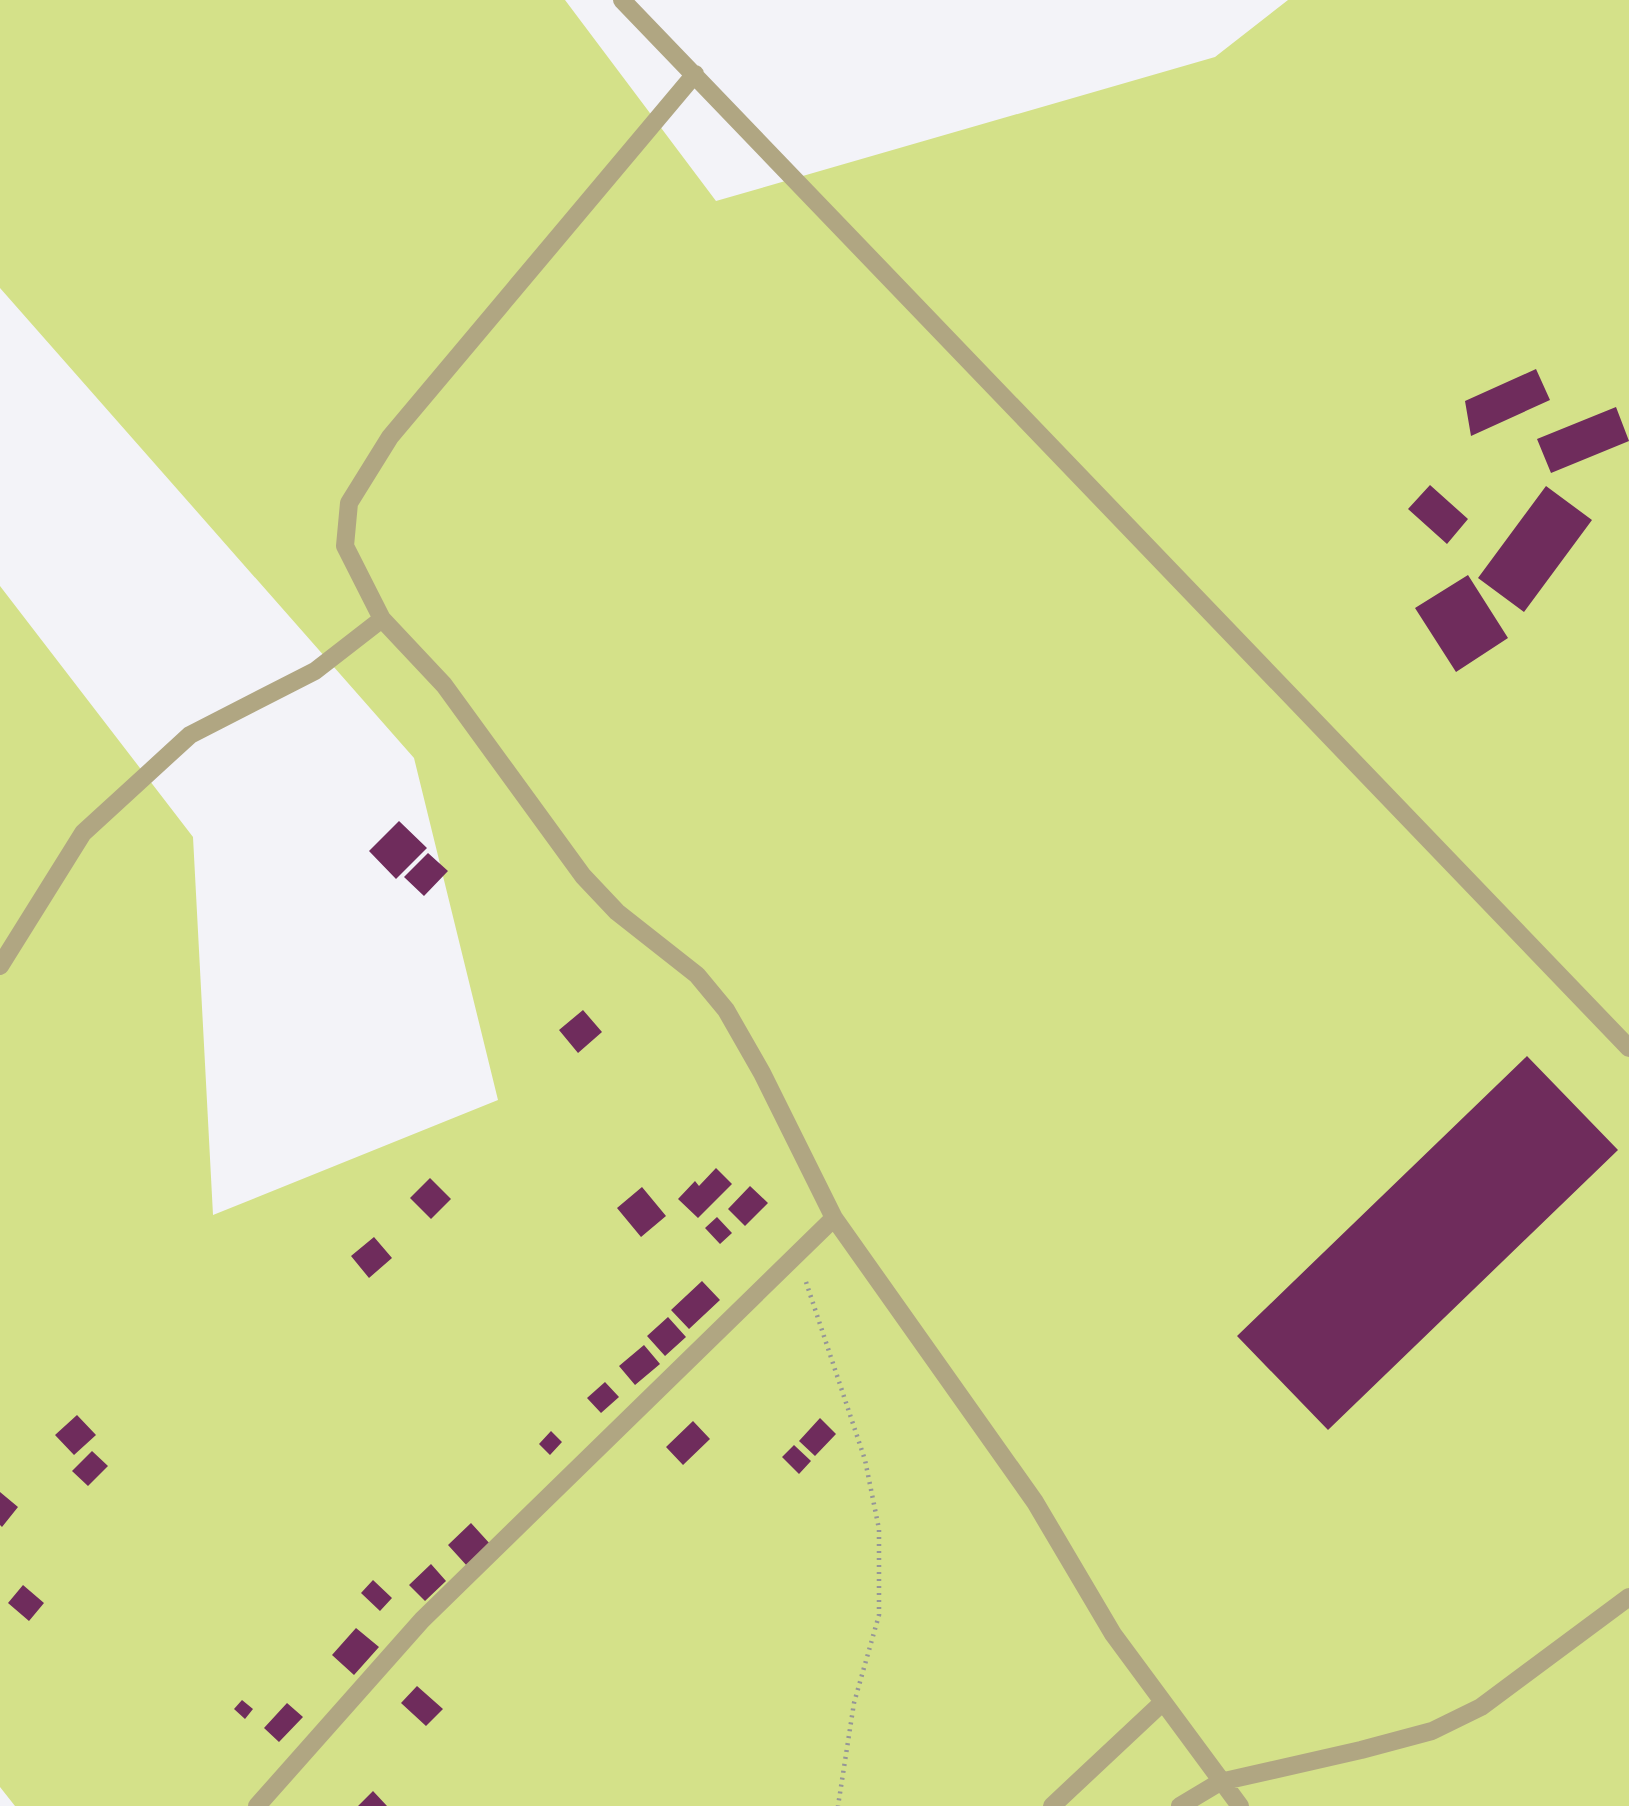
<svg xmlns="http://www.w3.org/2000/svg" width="1629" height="1806" font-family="'Fira Sans',sans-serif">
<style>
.green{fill:#d4e189}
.building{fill:#6f2c5c}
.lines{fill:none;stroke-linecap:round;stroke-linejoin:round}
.path{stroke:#959598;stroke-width:4.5;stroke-dasharray:2 5;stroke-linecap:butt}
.minor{stroke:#b0a682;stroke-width:18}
</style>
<rect width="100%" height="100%" fill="#f3f3f8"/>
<!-- green -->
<path class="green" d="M0,0H565L716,201L1215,57L1288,0H1629V1806H15L0,1787V586L193,837L213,1215L498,1100L414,758L0,288Z"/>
<!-- building -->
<path class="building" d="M1536,369L1550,400L1471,436L1465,401Z
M1616,407L1629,441L1551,473L1537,439Z
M1430,485L1468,519L1447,544L1408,509Z
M1546,486L1592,520L1524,612L1478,578Z
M1468,575L1508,638L1456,672L1415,608Z
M399,821L427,848L396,879L369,851Z
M428,853L448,871L424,896L404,877Z
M583,1010L602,1032L578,1053L559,1030Z
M1527,1056L1618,1150L1328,1430L1237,1336Z
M716,1168L732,1184L698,1218L678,1199L695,1181L699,1186Z
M430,1178L451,1199L431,1219L410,1198Z
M750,1186L768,1203L745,1226L728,1209Z
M642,1187L666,1216L641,1237L617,1208Z
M717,1217L732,1233L720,1244L705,1228Z
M374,1237L392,1258L369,1278L351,1256Z
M702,1281L720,1300L689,1329L671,1310Z
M668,1317L686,1337L665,1356L647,1336Z
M644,1345L660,1364L635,1385L619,1366Z
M605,1382L619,1397L601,1413L587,1398Z
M77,1415L96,1435L74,1455L55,1435Z
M820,1418L836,1434L815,1456L799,1441Z
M693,1421L710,1439L683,1465L666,1447Z
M551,1431L562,1442L550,1455L539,1444Z
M794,1445L811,1461L799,1474L782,1457Z
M92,1451L108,1466L88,1486L72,1471Z
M0,1492L18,1507L2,1527L0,1525Z
M471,1523L491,1545L468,1567L448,1545Z
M431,1564L446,1581L425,1601L409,1585Z
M373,1580L392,1598L380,1611L361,1593Z
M23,1585L44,1603L29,1621L8,1603Z
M356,1628L379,1647L354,1675L332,1655Z
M417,1686L443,1709L426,1726L401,1703Z
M242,1700L253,1709L245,1719L234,1709Z
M287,1703L303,1717L279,1742L264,1728Z
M373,1791L387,1806H358Z"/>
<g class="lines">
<!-- path -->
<path class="path" d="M806,1282L865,1460L879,1529V1615L854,1703L838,1806"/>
<!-- minor -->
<path class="minor" d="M622,0L1629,1048
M695,74L390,437L349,503L345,546L382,619L444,685L583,876L617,912L697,975L726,1010L762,1073L834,1218L1035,1502L1113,1634L1240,1806
M0,966L83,833L190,735L315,671L382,619
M257,1806L422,1620L834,1218
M1052,1806L1163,1702
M1180,1806L1220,1782L1361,1750L1432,1731L1481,1707L1629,1597"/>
</g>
</svg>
